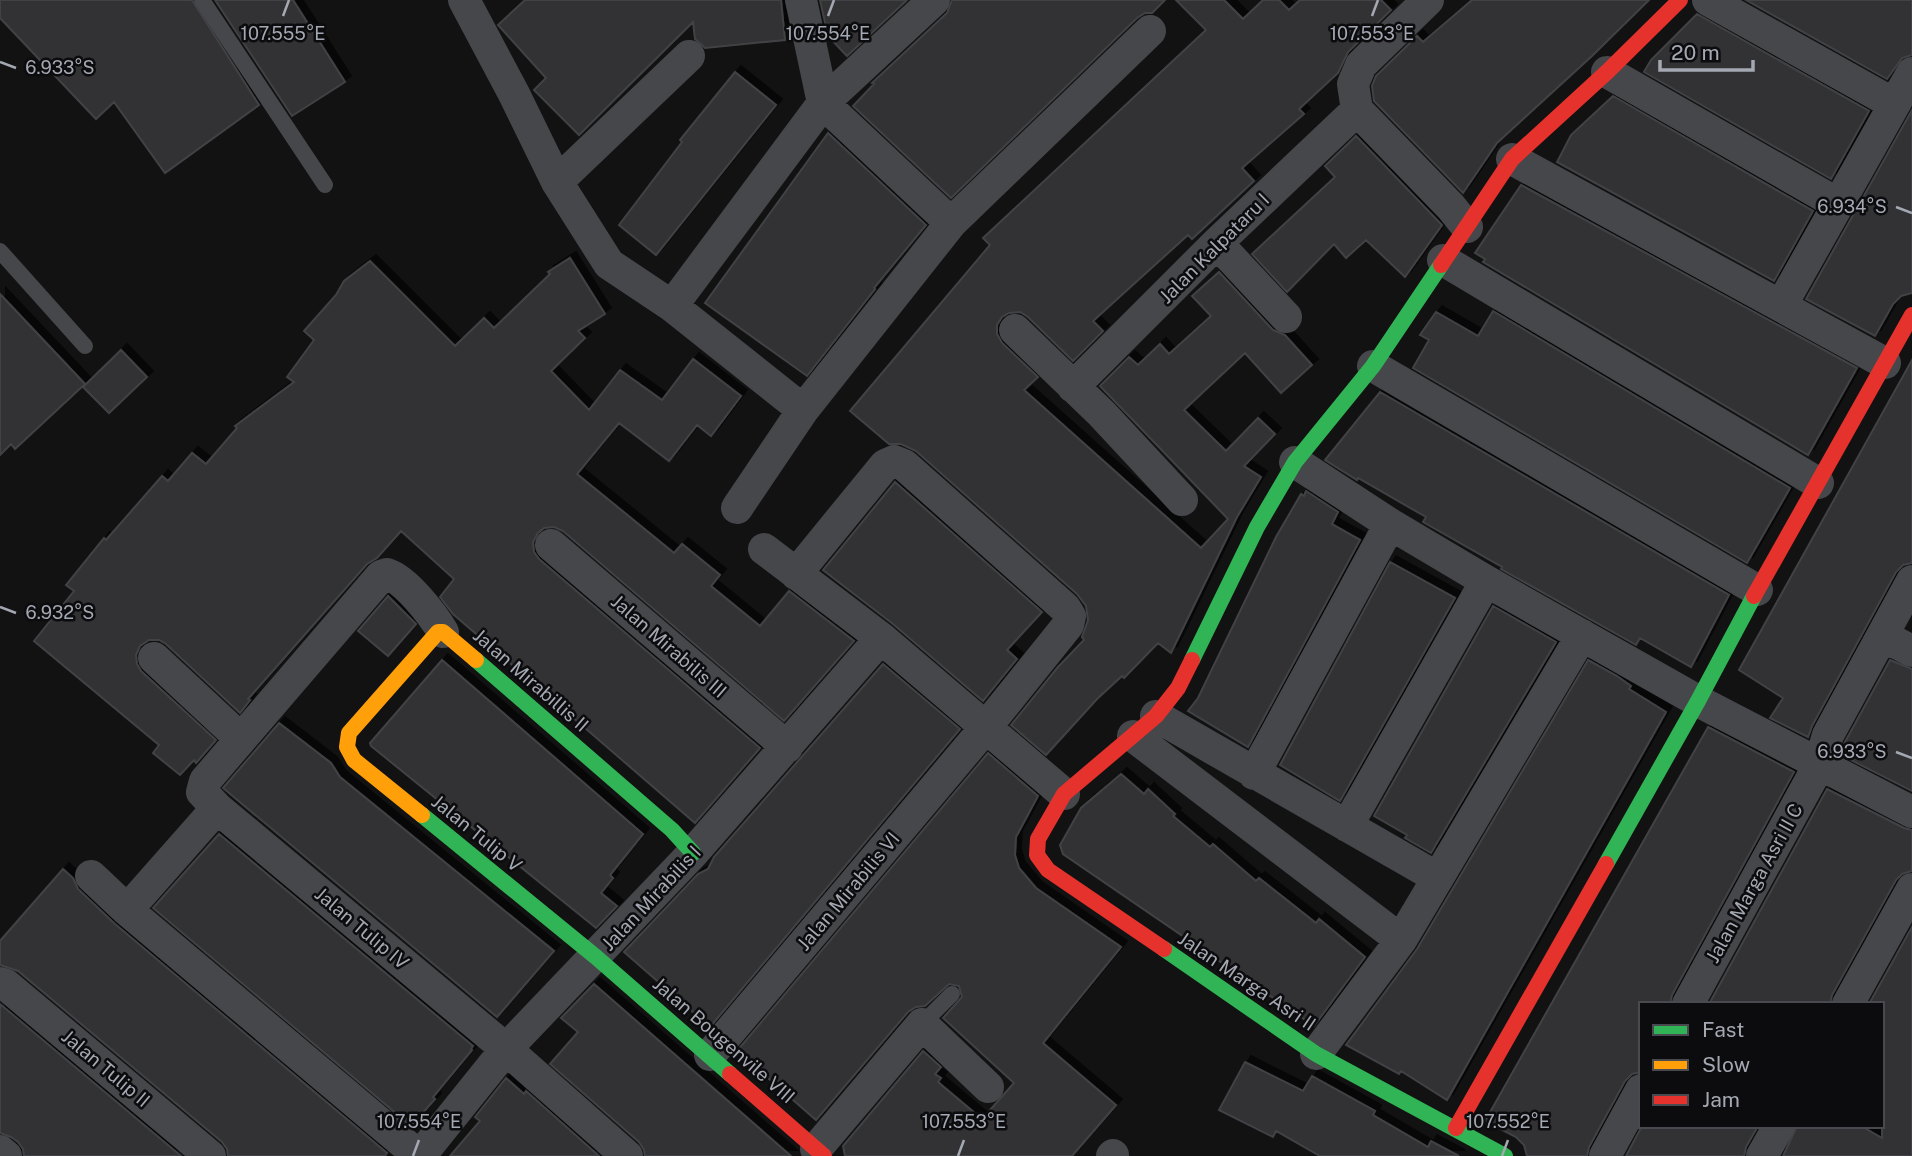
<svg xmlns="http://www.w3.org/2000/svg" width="1912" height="1156" font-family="'Public Sans',sans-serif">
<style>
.building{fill:#323235;stroke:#414245;stroke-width:2;filter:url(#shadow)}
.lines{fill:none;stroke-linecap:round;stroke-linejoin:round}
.lane{stroke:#46474b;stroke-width:16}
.street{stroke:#46474b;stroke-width:32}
.fast{stroke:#30b455;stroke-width:16}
.slow{stroke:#ff9f0a;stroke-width:16}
.jam{stroke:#e5322d;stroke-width:16}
.ticks{fill:none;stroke:#a4a8b2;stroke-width:2.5}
.labels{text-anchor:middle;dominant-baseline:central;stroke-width:5;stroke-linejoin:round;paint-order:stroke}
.street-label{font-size:19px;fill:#a4a8b2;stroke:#0c0c0e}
.ticks-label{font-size:18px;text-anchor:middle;fill:#a4a8b2;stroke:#0c0c0e;stroke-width:5;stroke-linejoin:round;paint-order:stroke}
</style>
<defs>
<filter id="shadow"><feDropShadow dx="6" dy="-6" stdDeviation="0" flood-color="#0009"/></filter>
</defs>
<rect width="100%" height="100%" fill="#121212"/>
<!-- building -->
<path class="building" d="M0,0H192L259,105L165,173L114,102L96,119L0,18Z
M215,0H293L345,82L292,116Z
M525,0H781L785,40L705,48L695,39L693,22L579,135L534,90L546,78L498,25Z
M820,0H907L847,56L828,36Z
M952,0H1165L1152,13H1145L1137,18L951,198L853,106L874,84L872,83L947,13Z
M1176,0H1224L1243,19L1263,0H1279L1289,10L1300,0H1381L1391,10L1348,52L1338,73L1299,109L1304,114L1242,168L1254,181L1192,239L1188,235L1093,321L1103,331L1073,361L1028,317L1020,312L1009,313L1002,317L997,325V334L1002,343L1038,377L1024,390L1201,548L1228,519L1100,386L1129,357L1138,365L1160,344L1169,354L1211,316L1192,296L1219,272L1273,330L1285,335L1312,365L1281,393L1245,353L1184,410L1226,451L1258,418L1275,434L1244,466L1261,477L1237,517L1171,653L1158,643L1124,678L1122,676L1097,699L1046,755L1011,725L1058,667L1084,640L1082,637L1088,620L1086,606L1077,594L916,451L901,444H889L850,411L990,245L983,238L1206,30Z
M1472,0H1649L1592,56L1497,143L1463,193L1374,101L1372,86L1376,76L1417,36L1423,42Z
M1746,0H1912V55L1902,58L1887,79Z
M1697,14L1869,111L1831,179L1644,72L1651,60Z
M735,72L776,105L656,255L619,225L682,142L680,140Z
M1613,96L1813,211L1774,281L1557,162L1571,135Z
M1912,110V293L1901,296L1893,304L1875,336L1806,299Z
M828,133L926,225L874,288L875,289L807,376L705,303Z
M1356,136L1442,225L1405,277L1366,240L1346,258L1334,244L1287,292L1252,254L1335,177L1325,166Z
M1521,185L1857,368L1808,455L1483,262L1485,259L1475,253Z
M570,258L605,314L578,331L585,338L551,371L589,410L620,370L662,400L693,359L741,396L711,436L697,425L669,461L619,423L577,474L674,553L682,544L720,575L711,586L760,626L789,591L854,641L784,721L563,531L554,527L544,528L538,533L533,542L534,552L539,559L760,748L695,823L453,614L440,597L454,579L401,531L377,558L367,564L248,699L250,700L240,713L166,644L159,640H149L140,646L136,655L137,664L141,671L216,740L196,763L194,760L180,775L153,753L159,745L34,641L74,591L66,585L104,538L106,540L162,476L168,481L192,453L206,464L237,428L235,426L294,382L287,377L314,340L304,331L336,295L344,281L370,261L455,346L484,318L494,328L550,274L548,272Z
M0,294L85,384L15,449L11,444L0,455Z
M1493,311L1790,488L1747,563L1413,368L1429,340L1420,335L1436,312L1478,336Z
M121,350L147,377L109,413L83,387Z
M1912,360V563L1903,565L1896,572L1812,726L1808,737L1770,718L1783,698L1739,670Z
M1380,392L1729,595L1691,667L1640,638L1636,645L1501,569L1502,567L1423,522L1426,517L1358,478L1357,480L1325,460Z
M895,482L1042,612L1007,650L1017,659L983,701L893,624L823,570Z
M1306,491L1338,512L1332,524L1360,540L1248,747L1188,711L1198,698L1276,537L1301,494L1304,496Z
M1390,562L1455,598L1340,801L1280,765Z
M388,596L416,624L388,656L358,631Z
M1493,606L1556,642L1431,853L1405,838L1407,835L1374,816Z
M442,660L643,834L610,875L613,878L601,893L617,906L596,928L371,746L370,743Z
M1588,660L1617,676L1631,686L1629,689L1666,712L1447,1100L1401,1071L1399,1074L1346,1045L1417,949Z
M1890,660L1912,669V791L1841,755L1845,742Z
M883,664L960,729L710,1027L624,952L698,874L708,869L714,857Z
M279,723L331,763L340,777L554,951L497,1017L223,788Z
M1708,727L1794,772L1672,995L1670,1004H1641V1072L1632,1074L1625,1081L1589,1147L1587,1156H1527L1524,1145L1516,1137L1485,1121Z
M988,753L1038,796L1016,837L1015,855L1019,868L1036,888L1121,947L1043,1043L1116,1105L1072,1156H845L843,1146L923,1051L941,1067L935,1074L941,1078L938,1082L982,1119L1014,1083L943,1018L962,997L959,986L949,984L925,1006L916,1007L908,1012L816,1120L737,1051Z
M1121,774L1144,794L1148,789L1175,814L1173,816L1210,847L1213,844L1256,881L1259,878L1316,923L1319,919L1365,957L1314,1026L1063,854L1060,845L1081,808Z
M1827,789L1904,828L1912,830V871L1902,874L1896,880L1832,995L1830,1004H1709Z
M219,834L473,1046L471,1049L472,1050L433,1097L435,1099L411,1126L153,908Z
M63,869L73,878L78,889L115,924L387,1153L385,1156H228L227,1149L222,1142L18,971L0,965V941Z
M1912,927V1156H1783L1797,1126H1861L1882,1138V1004H1869Z
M594,984L791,1156H645L644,1150L639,1142L550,1064L578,1032L561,1018Z
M0,1004L181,1156H24L23,1149L18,1142L11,1137L0,1133Z
M1245,1062L1303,1091L1312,1076L1375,1111L1373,1115L1428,1147L1431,1141L1459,1156H1320L1276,1131L1273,1137L1219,1110Z
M506,1078L524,1094L526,1091L599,1156H450L480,1121L475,1117Z
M1642,1126H1758L1746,1147L1744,1156H1626Z"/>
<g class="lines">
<!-- lane -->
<path class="lane" d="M202,0L325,185
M0,251L85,346
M922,1024L952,994"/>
<!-- street -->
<path class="street" d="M464,0L514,94L557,182L609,264L672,306L803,410
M801,0L823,103L951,223
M1428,0L1361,65L1353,84L1357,110L1451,207L1467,227
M1708,0L1894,104
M1607,72L1838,204
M1512,159L1885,363
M557,182L689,56
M1217,243L1286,317
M1443,260L1818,483
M672,306L823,103L934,0
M1781,306L1912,73
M1015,330L1102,414L1182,500
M1373,366L1757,590
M1073,387L1217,243L1357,110
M1295,462L1390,524L1486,581L1698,701L1912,812
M737,508L803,410L951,223L1150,31
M551,545L787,747
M764,549L881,638L1064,794
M443,632C433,615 406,580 387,574L381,576L205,781L202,792L217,808L506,1049L627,1156
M1883,636L1912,651
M154,658L241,739
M1156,716L1438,878
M1133,736L1401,940
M1254,774L1390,524
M1347,826L1486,581
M91,876L127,910L419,1156
M127,910L217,808
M0,983L6,985L210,1156
M1688,1004L1820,763L1828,735L1912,581
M1848,1004L1912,889
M1316,1054L1401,940L1582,635
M710,1055L986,727L1068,625L1070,616L1065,608L904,465L894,461L885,465L796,574
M816,1149L922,1024L988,1087
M0,1151L6,1156
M420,1156L506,1049L693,853L881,638
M1112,1156L1113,1155
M1605,1156L1641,1090
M1762,1156L1779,1126"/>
<!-- fast -->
<path class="fast" d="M476,660L672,830L693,853
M1192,660L1257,527L1295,462L1373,366L1441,265
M422,815L596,957L730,1074
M1606,864L1698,701L1754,596
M1164,949L1316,1054L1505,1156"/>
<!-- slow -->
<path class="slow" d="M422,815L354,760L347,747L349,733L438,632H443L476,660"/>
<!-- jam -->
<path class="jam" d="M1441,265L1512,159L1607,72L1680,0
M1754,596L1912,315
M1164,949L1048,870L1037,855L1038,839L1064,794L1156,716L1178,688L1192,660
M730,1074L824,1156
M1456,1128L1606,864"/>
</g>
<!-- ticks -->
<path class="ticks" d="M283,16L289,0M828,16L834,0M1372,16L1378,0M0,62L16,68M1896,207L1912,213M0,607L16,613M1896,752L1912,758M413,1156L419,1140M958,1156L964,1140M1502,1156L1508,1140"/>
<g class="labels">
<!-- street labels -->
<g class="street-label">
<text transform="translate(1214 248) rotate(-45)">Jalan Kalpataru I</text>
<text transform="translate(669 646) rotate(41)">Jalan Mirabilis III</text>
<text transform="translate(531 680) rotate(41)">Jalan Mirabillis II</text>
<text transform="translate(477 833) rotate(39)">Jalan Tulip V</text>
<text transform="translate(1754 883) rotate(-61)">Jalan Marga Asri II C</text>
<text transform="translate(848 891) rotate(-50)">Jalan Mirabilis VI</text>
<text transform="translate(651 898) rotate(-47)">Jalan Mirabilis I</text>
<text transform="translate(362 928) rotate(40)">Jalan Tulip IV</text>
<text transform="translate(1247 981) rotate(34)">Jalan Marga Asri II</text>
<text transform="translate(724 1040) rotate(41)">Jalan Bougenvile VIII</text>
<text transform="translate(106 1068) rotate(40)">Jalan Tulip II</text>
</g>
</g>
<g class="ticks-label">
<text x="283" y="40">107.555°E</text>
<text x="828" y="40">107.554°E</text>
<text x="1372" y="40">107.553°E</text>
<text x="60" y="74">6.933°S</text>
<text x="1852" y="213">6.934°S</text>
<text x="60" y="619">6.932°S</text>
<text x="1852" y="758">6.933°S</text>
<text x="419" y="1128">107.554°E</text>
<text x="964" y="1128">107.553°E</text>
<text x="1508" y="1128">107.552°E</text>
</g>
<!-- legend -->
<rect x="1639" y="1002" width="245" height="126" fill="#0c0c0e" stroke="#494a50" stroke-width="2"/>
<rect x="1653" y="1025" width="35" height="10" fill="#30b455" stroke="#494a50" stroke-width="2"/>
<text x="1702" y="1037" font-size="21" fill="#a4a8b2">Fast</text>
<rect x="1653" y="1060" width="35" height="10" fill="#ff9f0a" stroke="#494a50" stroke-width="2"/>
<text x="1702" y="1072" font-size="21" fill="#a4a8b2">Slow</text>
<rect x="1653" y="1095" width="35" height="10" fill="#e5322d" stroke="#494a50" stroke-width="2"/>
<text x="1702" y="1107" font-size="21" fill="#a4a8b2">Jam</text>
<!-- scale -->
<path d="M1660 60v10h93v-10" fill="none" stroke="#a4a8b2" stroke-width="3.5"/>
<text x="1671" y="60" font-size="21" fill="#a4a8b2" stroke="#0c0c0e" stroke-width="5" paint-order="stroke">20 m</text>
</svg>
